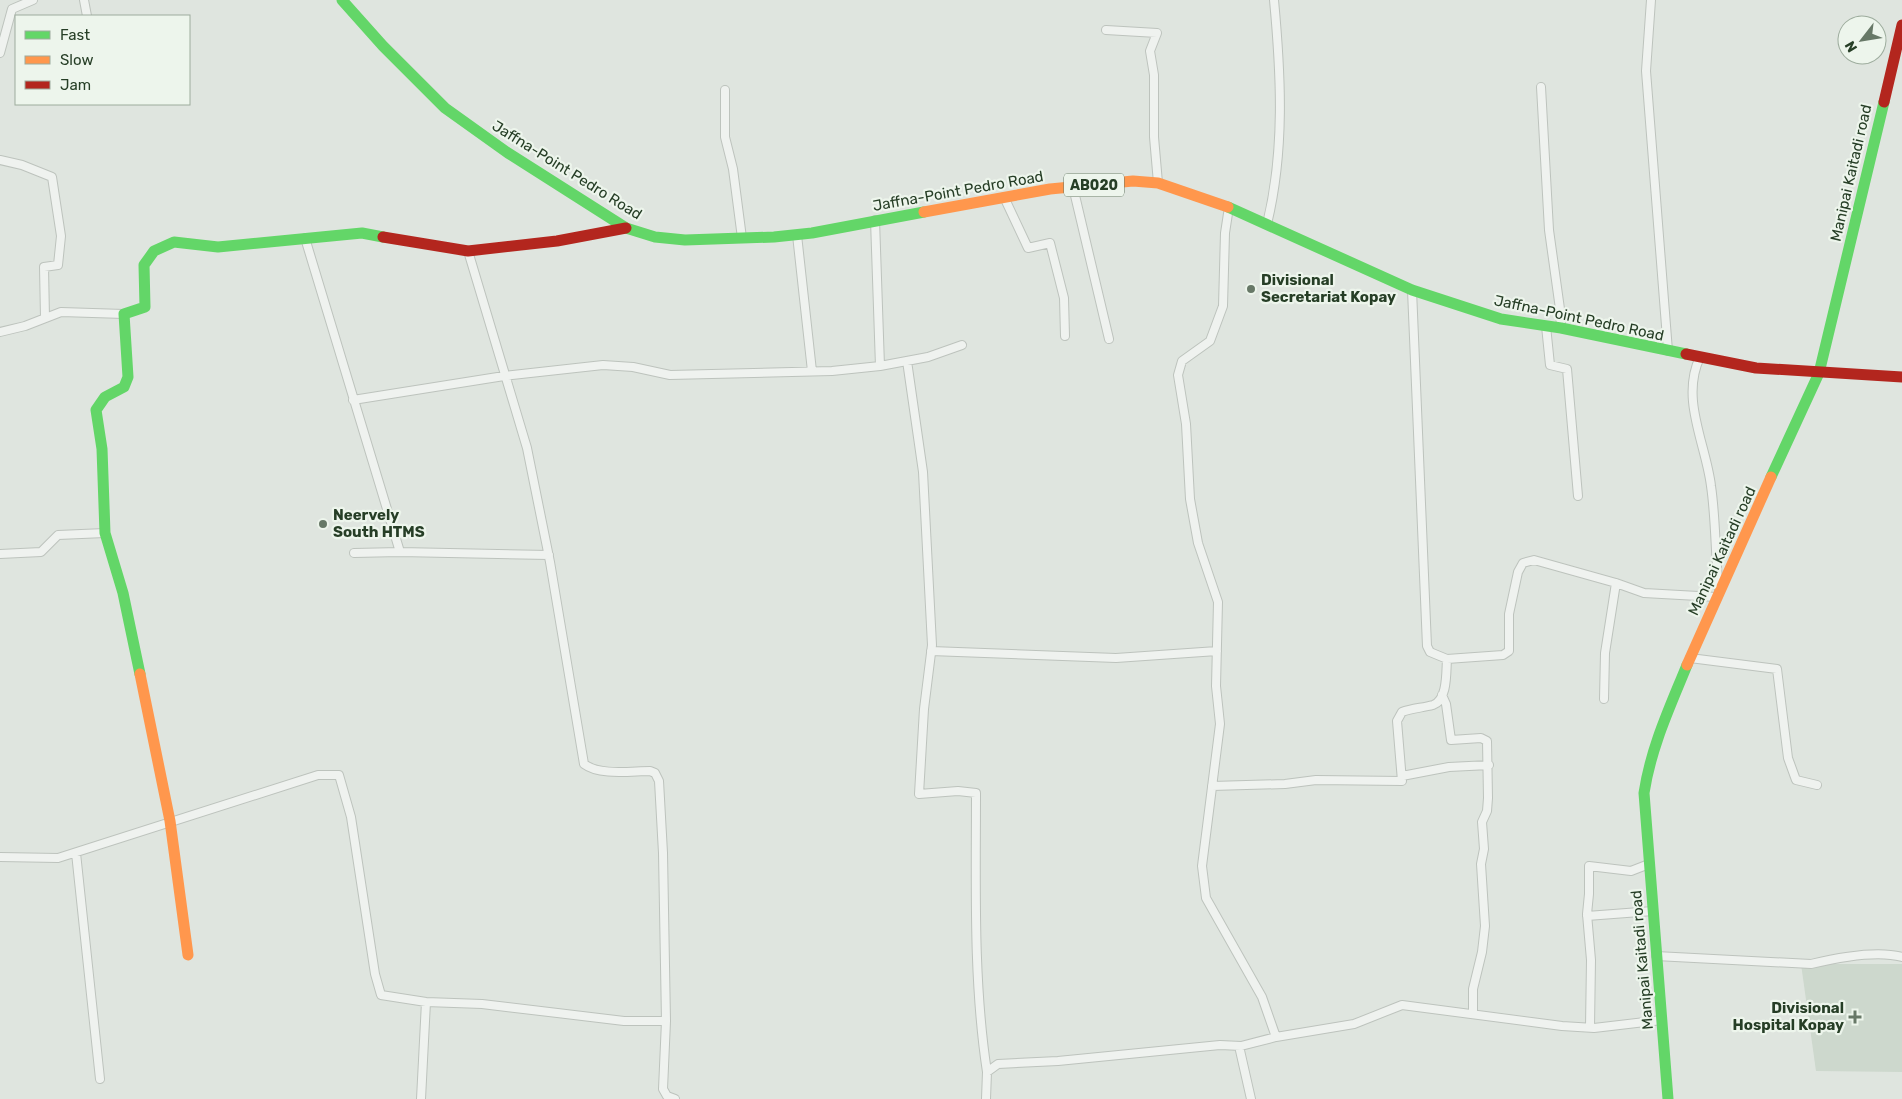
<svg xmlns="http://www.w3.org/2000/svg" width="1902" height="1099" font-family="Rubik,sans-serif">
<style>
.built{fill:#cdd8cd}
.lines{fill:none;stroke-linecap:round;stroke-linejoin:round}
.street-casing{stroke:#bdc3bd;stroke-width:10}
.street{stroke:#eff2ef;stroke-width:8}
.fast{stroke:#63d668;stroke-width:11}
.slow{stroke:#ff974d;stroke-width:11}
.jam{stroke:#b3261e;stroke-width:11}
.poi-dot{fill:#677867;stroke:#edf5ec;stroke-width:2}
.labels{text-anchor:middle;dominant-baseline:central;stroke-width:4.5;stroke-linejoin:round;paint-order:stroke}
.shield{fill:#edf5ec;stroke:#627561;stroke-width:1}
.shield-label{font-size:14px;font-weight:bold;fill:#263e26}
.street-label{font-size:15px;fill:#263e26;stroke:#edf5ec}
.poi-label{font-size:15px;font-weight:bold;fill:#263e26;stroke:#edf5ec;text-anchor:start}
</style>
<rect width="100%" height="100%" fill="#dfe5df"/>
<!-- built -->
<path class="built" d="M1801,964H1902V1072L1816,1071Z"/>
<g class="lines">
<!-- street casing -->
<g class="street-casing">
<path id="street" d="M84,0L87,16
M1651,0L1646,71L1668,351
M1106,30L1157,33L1150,51L1154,75V137L1158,183
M0,53L12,9L33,0
M1541,87L1549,230L1560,309L1561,328
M725,90V137L733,169L742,238
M0,160L22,165L52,177L61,236L58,265L44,267L45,318
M1073,187L1109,339
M1004,197L1028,248L1050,243L1064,298L1065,336
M1229,207L1225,233L1223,306L1210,341L1182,361L1178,375L1186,424L1190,499L1198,543L1218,602L1216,686L1220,724L1202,866L1206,898L1262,997L1276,1037
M875,220L880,366
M1267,224C1285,150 1281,75 1274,0
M797,235L812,371
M305,238L400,552L354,553
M468,251L527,448L550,562L584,764C600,776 631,771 650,771L655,773L659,781L663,853L666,1021
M1412,290L1427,646L1430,652L1447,659L1503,655L1509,651V614L1518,572L1523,563L1534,560L1616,583L1644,593L1716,597
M1546,326L1550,365L1567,369L1578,496
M0,332L25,326L61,312L124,314
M1700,357C1680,399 1706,444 1711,486C1716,520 1715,555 1719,590
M907,361L923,472L932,645L924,709L919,794L958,791L976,793C976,886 973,980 987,1072
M353,400L504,376L603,365L633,367L670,375L832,371L880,366L928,357L962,345
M400,552L549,555
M0,554L41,552L58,535L105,533
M931,651L1116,658L1217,651
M1690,658L1777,669L1788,758L1796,780L1817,785
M1442,695L1446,704L1451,740L1481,738L1487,741L1488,798L1487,811L1482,822L1484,849L1481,864L1485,926L1482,952L1473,989V1014
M1604,699L1605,653L1616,583
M1402,776L1449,767L1489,765
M1212,786L1285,784L1316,780L1402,781L1397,721L1402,712C1412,708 1422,708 1433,705C1448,700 1446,671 1447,659
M76,853L100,1079
M0,857L58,858L318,775H339L351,817L375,974L381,995L426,1002L482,1004L624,1021H666L663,1089L667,1096L675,1099
M1587,916L1653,911
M1656,956L1811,964C1836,958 1877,950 1902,957
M1590,1027L1591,960L1587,914L1589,894V866L1631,871L1649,864
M1239,1046L1251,1099
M421,1099L426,1002
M986,1099L987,1072L998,1064L1058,1061L1220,1045L1241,1046L1276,1037L1354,1024L1402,1005L1562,1026L1594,1028L1662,1020"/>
</g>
<!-- street -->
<use href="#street" class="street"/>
<!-- fast -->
<path class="fast" d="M342,0L383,46L445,108L508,153L626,228L655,237L685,240L774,237L812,233L924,212
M1228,207L1412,290L1501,319L1561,328L1686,354
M1771,477L1819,373L1884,102
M140,674L123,593L105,533L102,449L96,410L105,397L124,387L128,377L124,314L145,307L144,265L154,251L174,242L218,247L362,233L383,237
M1668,1099L1644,793C1651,747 1670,707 1687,665"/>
<!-- slow -->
<path class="slow" d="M924,212L1050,189L1133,181L1158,183L1228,207
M1687,665L1771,477
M140,674L170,821L188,955"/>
<!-- jam -->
<path class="jam" d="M1884,102L1902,25
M383,237L468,251L557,241L626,228
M1686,354L1756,368L1902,377"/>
</g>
<!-- markers -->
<g class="poi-dot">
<circle cx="1251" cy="289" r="5"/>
<circle cx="323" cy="524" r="5"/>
<path d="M1852.5 1009.5h5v5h5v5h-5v5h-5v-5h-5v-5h5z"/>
</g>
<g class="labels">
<!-- shield labels -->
<rect class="shield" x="1064" y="173.5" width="60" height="23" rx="4"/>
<g class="shield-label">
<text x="1094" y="185">AB020</text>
</g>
<!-- street labels -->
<g class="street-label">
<text transform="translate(567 170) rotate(32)">Jaffna-Point Pedro Road</text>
<text transform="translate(1851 173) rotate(-77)">Manipai Kaitadi road</text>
<text transform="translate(958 191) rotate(-10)">Jaffna-Point Pedro Road</text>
<text transform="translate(1579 318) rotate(12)">Jaffna-Point Pedro Road</text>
<text transform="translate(1722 551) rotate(-65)">Manipai Kaitadi road</text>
<text transform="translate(1642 960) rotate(-95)">Manipai Kaitadi road</text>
</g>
<!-- poi labels -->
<g class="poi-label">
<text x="1261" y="280">Divisional<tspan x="1261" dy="17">Secretariat Kopay</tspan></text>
<text x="333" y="515">Neervely<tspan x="333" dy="17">South HTMS</tspan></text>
<text x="1844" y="1008" text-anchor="end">Divisional<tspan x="1844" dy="17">Hospital Kopay</tspan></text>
</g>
</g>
<!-- legend -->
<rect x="15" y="15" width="175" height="90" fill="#edf5ec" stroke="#9dac9d"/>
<rect x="25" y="31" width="25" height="8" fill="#63d668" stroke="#9dac9d"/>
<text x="60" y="40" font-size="15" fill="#263e26">Fast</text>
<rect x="25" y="56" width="25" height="8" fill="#ff974d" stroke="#9dac9d"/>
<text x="60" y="65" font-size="15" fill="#263e26">Slow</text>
<rect x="25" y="81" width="25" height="8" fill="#b3261e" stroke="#9dac9d"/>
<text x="60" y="90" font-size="15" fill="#263e26">Jam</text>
<!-- north arrow -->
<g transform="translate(1862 40) rotate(239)"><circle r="24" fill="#edf5ec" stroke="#9dac9d"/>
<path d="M0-4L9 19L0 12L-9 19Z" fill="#677867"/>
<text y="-8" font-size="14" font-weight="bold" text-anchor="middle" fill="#263e26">N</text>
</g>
</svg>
